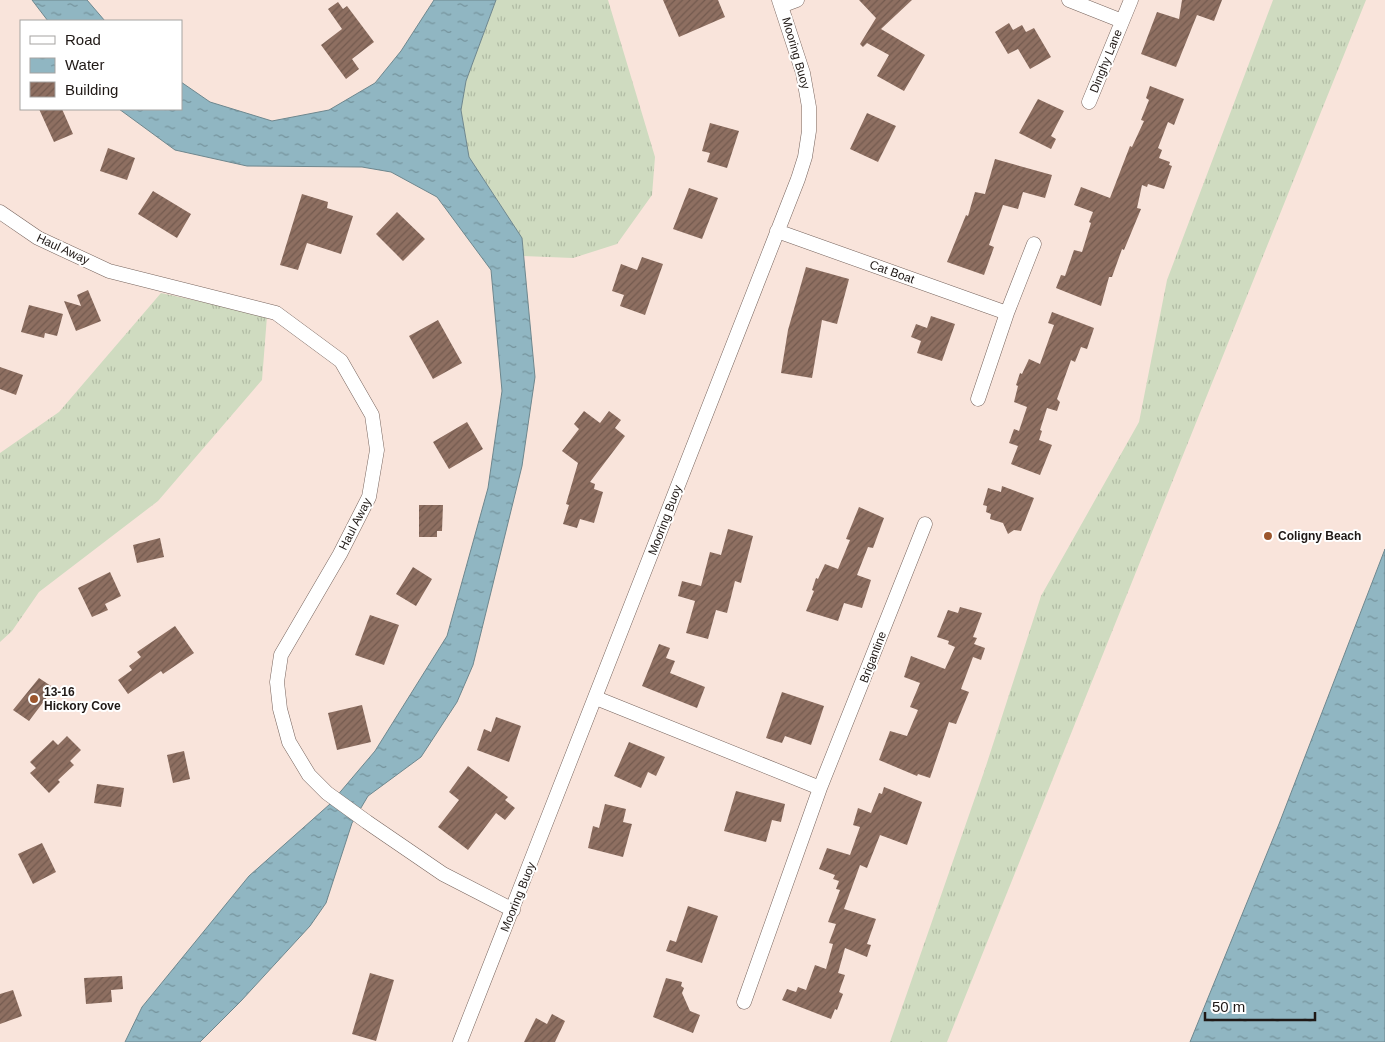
<svg xmlns="http://www.w3.org/2000/svg" width="1385" height="1042" font-family="Helvetica,sans-serif">
<style>
.grass{fill:url(#grass-tufts)}
.water{fill:url(#water-ripples);stroke:#6e878e}
.building{fill:url(#building-hatch)}
.lines{fill:none;stroke-linecap:round;stroke-linejoin:round}
.minor-casing{stroke:#77645d;stroke-width:15}
.minor{stroke:#fff;stroke-width:14}
.poi-dot{fill:#9c562d;stroke:#fff;stroke-width:2}
.labels{text-anchor:middle;dominant-baseline:central;stroke-width:4;stroke-linejoin:round;paint-order:stroke}
.street-label{font-size:12px;fill:#1f1815;stroke:#fff}
.poi-label{font-size:12px;font-weight:bold;fill:#1f1815;stroke:#fff;text-anchor:start}
</style>
<defs>
<pattern id="grass-tufts" width="24" height="20" patternUnits="userSpaceOnUse" patternTransform="scale(1.25)"><rect width="24" height="20" fill="#cfdbc0"/><path d="M3 7l-1-3M5 7V3M7 7l1-3M15 17l-1-3M17 17v-4M19 17l1-3" fill="none" stroke="#b1bba4"/></pattern>
<pattern id="water-ripples" width="26" height="14" patternUnits="userSpaceOnUse" patternTransform="scale(1.25)"><rect width="26" height="14" fill="#90b6c2"/><path d="M2 4q2-2 4 0t4 0M15 11q2-2 4 0t4 0" fill="none" stroke="#75939c"/></pattern>
<pattern id="building-hatch" width="6" height="6" patternUnits="userSpaceOnUse" patternTransform="scale(1.25)"><rect width="6" height="6" fill="#8e6f61"/><path d="M-1 1l2-2M0 6l6-6M5 7l2-2" fill="none" stroke="#735a4f"/></pattern>
</defs>
<rect width="100%" height="100%" fill="#f9e4db"/>
<!-- grass -->
<path class="grass" d="M496,0H608L655,157L652,195L617,244L573,258L523,256L522,238L469,157L461,110L466,81Z
M1273,0H1366L947,1042H890L985,769L1041,596L1139,422L1167,280Z
M161,293L267,316L262,380L158,501L39,592L12,631L0,642V453L59,412Z"/>
<!-- water -->
<path class="water" d="M32,0H87L105,21H48Z
M434,0H496L466,81L461,110L469,157L522,238L535,377L522,466L473,665L457,702L421,757L368,796L352,823L326,903L310,926L241,1001L200,1042H125L142,1007L249,876L330,804L375,751L447,636L488,488L502,391L491,270L437,197L391,172L362,167L247,166L175,150L119,109H181V82L210,102L272,121L329,110L375,83L401,51Z
M1385,549V1042H1190L1279,824Z"/>
<!-- building -->
<path class="building" d="M663,0H718L725,17L679,37Z
M859,0H912L881,29L925,55L904,91L877,76L889,55L867,43L863,47L860,44L876,18Z
M1182,0H1222L1214,21L1197,15L1176,67L1141,54L1157,12L1179,19Z
M338,2L343,9L347,6L374,42L352,59L359,69L346,79L321,45L342,29L328,9Z
M1009,23L1013,30L1022,25L1026,32L1034,28L1051,57L1030,69L1018,49L1008,54L995,32Z
M1150,86L1184,99L1174,125L1168,122L1158,148L1162,150L1159,158L1170,162L1169,165L1172,166L1164,189L1148,184L1147,187L1142,185L1137,208L1141,209L1124,250L1122,249L1112,277H1109L1101,306L1056,288L1061,275L1065,276L1074,250L1082,252L1091,223L1089,222L1093,212L1074,205L1081,187L1110,198L1130,146L1132,147L1144,121L1141,120L1149,100L1146,98Z
M1038,99L1064,111L1051,136L1056,139L1051,149L1019,133Z
M39,109H62L73,134L54,142Z
M867,113L896,126L878,162L850,149Z
M710,123L739,131L727,168L707,162L710,153L702,151Z
M108,148L135,158L127,180L100,171Z
M995,159L1052,175L1045,198L1023,192L1018,209L1003,205L989,245L994,247L984,275L947,262L966,215L968,216L975,192L985,194Z
M689,188L718,198L702,239L673,229Z
M153,191L191,214L177,238L138,214Z
M302,194L328,202L327,208L353,216L341,254L307,243L298,270L280,265Z
M397,212L425,239L403,261L376,234Z
M642,257L663,264L645,315L620,306L624,295L612,291L621,264L637,270Z
M806,267L849,279L837,324L822,320L812,378L781,373L788,330Z
M88,290L101,321L76,331L64,301L81,306L77,295Z
M29,305L63,314L57,336L45,333L44,338L21,332Z
M1052,312L1094,328L1087,349L1081,347L1075,362L1071,360L1057,399L1060,402L1057,411L1047,408L1040,430L1042,431L1039,440L1052,445L1040,475L1011,464L1018,446L1009,443L1014,429L1019,431L1027,407L1014,402L1018,386L1016,385L1020,373L1022,374L1029,359L1040,364L1054,325L1048,323Z
M931,316L955,324L942,361L917,353L921,341L911,337L916,324L927,328Z
M438,320L462,363L433,379L409,336Z
M0,367L23,375L16,395L0,389Z
M584,411L600,423L609,411L621,420L615,428L625,436L590,482L595,484L594,489L603,492L594,523L580,519L577,528L563,524L569,505L566,504L578,463L562,451L579,429L574,424Z
M467,422L483,449L449,469L433,442Z
M1002,486L1034,498L1021,531L1014,530L1008,534L1003,523L990,519L991,514L986,512L987,506L983,505L988,488L1001,492Z
M419,505H443L442,531H437V537H419Z
M859,507L884,518L873,548L868,547L857,575L871,580L862,608L844,603L838,621L806,611L814,591L812,590L816,578L818,579L825,564L838,569L850,540L846,539Z
M728,529L753,536L741,583L735,581L727,613L716,610L708,639L686,633L695,601L678,596L682,581L701,586L710,552L721,555Z
M160,538L164,557L137,563L133,545Z
M413,567L432,579L416,606L396,594Z
M110,572L121,596L105,604L108,610L92,617L78,588Z
M960,607L982,613L973,637L977,638L974,644L985,648L981,660L973,657L961,689L969,692L956,724L949,722L930,778L918,774L917,776L879,760L890,731L907,736L918,710L910,707L920,683L904,677L911,656L945,669L955,647L948,644L949,641L937,637L948,610L958,613Z
M370,615L399,625L384,665L355,655Z
M175,626L194,653L163,674L161,671L128,694L118,680L132,670L129,666L141,657L137,652Z
M659,644L670,648L666,658L675,661L670,673L705,687L697,708L642,686Z
M39,678L54,688L29,721L13,710Z
M782,692L824,706L811,745L785,736L782,743L766,738Z
M362,705L371,742L337,750L328,713Z
M496,717L521,726L509,762L477,750L484,729L491,732Z
M67,736L81,750L70,761L74,765L58,780L60,782L49,793L30,773L36,768L30,762L53,740L58,745Z
M629,742L665,757L656,776L648,772L641,788L614,776Z
M184,751L190,779L173,783L167,755Z
M468,766L508,797L505,800L515,808L505,820L496,813L468,850L438,827L459,800L449,792Z
M97,784L124,788L121,807L94,803Z
M884,787L922,802L907,845L880,835L867,868L860,865L844,909L876,919L867,944L871,945L867,957L845,948L838,973L845,975L839,992L843,994L837,1010L835,1009L831,1019L782,1000L787,989L796,992L798,987L806,990L815,965L826,969L833,944L829,943L836,924L828,922L840,890L836,889L839,881L833,879L835,875L819,869L827,848L850,855L860,827L853,825L858,808L871,813L879,793L882,794Z
M736,791L785,804L781,822L772,820L766,842L724,831Z
M605,804L626,809L623,822L632,824L623,857L588,848L593,826L599,828Z
M42,843L56,872L33,884L18,854Z
M688,906L718,916L702,963L666,951L670,940L676,942Z
M370,973L394,980L376,1041L352,1034Z
M122,976L123,989L111,990L112,1002L86,1004L84,978Z
M666,978L682,982L681,986L684,988L682,993L690,1011L700,1015L693,1033L653,1017Z
M13,990L22,1016L0,1024V994Z
M552,1014L565,1021L555,1042H524L536,1018L547,1024Z"/>
<g class="lines">
<!-- minor casing -->
<g class="minor-casing">
<path id="minor" d="M1069,0L1122,21
M781,6L797,0
M1089,102L1131,0
M0,212L38,238L109,271L276,313L341,361L372,415L377,450L369,497L340,554L281,655L277,682L280,709L289,742L309,775L327,793L367,822L443,874L513,910
M777,231L1007,313
M978,399L1007,313L1034,244
M596,698L820,788
M744,1002L820,788L925,524
M460,1042L798,179L805,157L809,131V107L803,73L779,0"/>
</g>
<!-- minor -->
<use href="#minor" class="minor"/>
</g>
<!-- markers -->
<g class="poi-dot">
<circle cx="1268" cy="536" r="5"/>
<circle cx="34" cy="699" r="5"/>
</g>
<g class="labels">
<!-- street labels -->
<g class="street-label">
<text transform="translate(796 53) rotate(74)">Mooring Buoy</text>
<text transform="translate(1106 61) rotate(-68)">Dinghy Lane</text>
<text transform="translate(63 249) rotate(25)">Haul Away</text>
<text transform="translate(892 272) rotate(20)">Cat Boat</text>
<text transform="translate(665 520) rotate(-69)">Mooring Buoy</text>
<text transform="translate(355 524) rotate(-63)">Haul Away</text>
<text transform="translate(873 657) rotate(-69)">Brigantine</text>
<text transform="translate(518 897) rotate(-68)">Mooring Buoy</text>
</g>
<!-- poi labels -->
<g class="poi-label">
<text x="1278" y="536">Coligny Beach</text>
<text x="44" y="692">13-16<tspan x="44" dy="14">Hickory Cove</tspan></text>
</g>
</g>
<!-- legend -->
<rect x="20" y="20" width="162" height="90" fill="#ffffff" stroke="#a5a3a1"/>
<rect x="30" y="36" width="25" height="8" fill="#ffffff" stroke="#a5a3a1"/>
<text x="65" y="45" font-size="15" fill="#1f1815">Road</text>
<rect x="30" y="58" width="25" height="15" fill="url(#water-ripples)" stroke="#a5a3a1"/>
<text x="65" y="70" font-size="15" fill="#1f1815">Water</text>
<rect x="30" y="82" width="25" height="15" fill="url(#building-hatch)" stroke="#a5a3a1"/>
<text x="65" y="95" font-size="15" fill="#1f1815">Building</text>
<!-- scale -->
<path d="M1205 1012v8h110v-8" fill="none" stroke="#1f1815" stroke-width="2.5"/>
<text x="1212" y="1012" font-size="15" fill="#1f1815" stroke="#ffffff" stroke-width="4" paint-order="stroke">50 m</text>
</svg>
